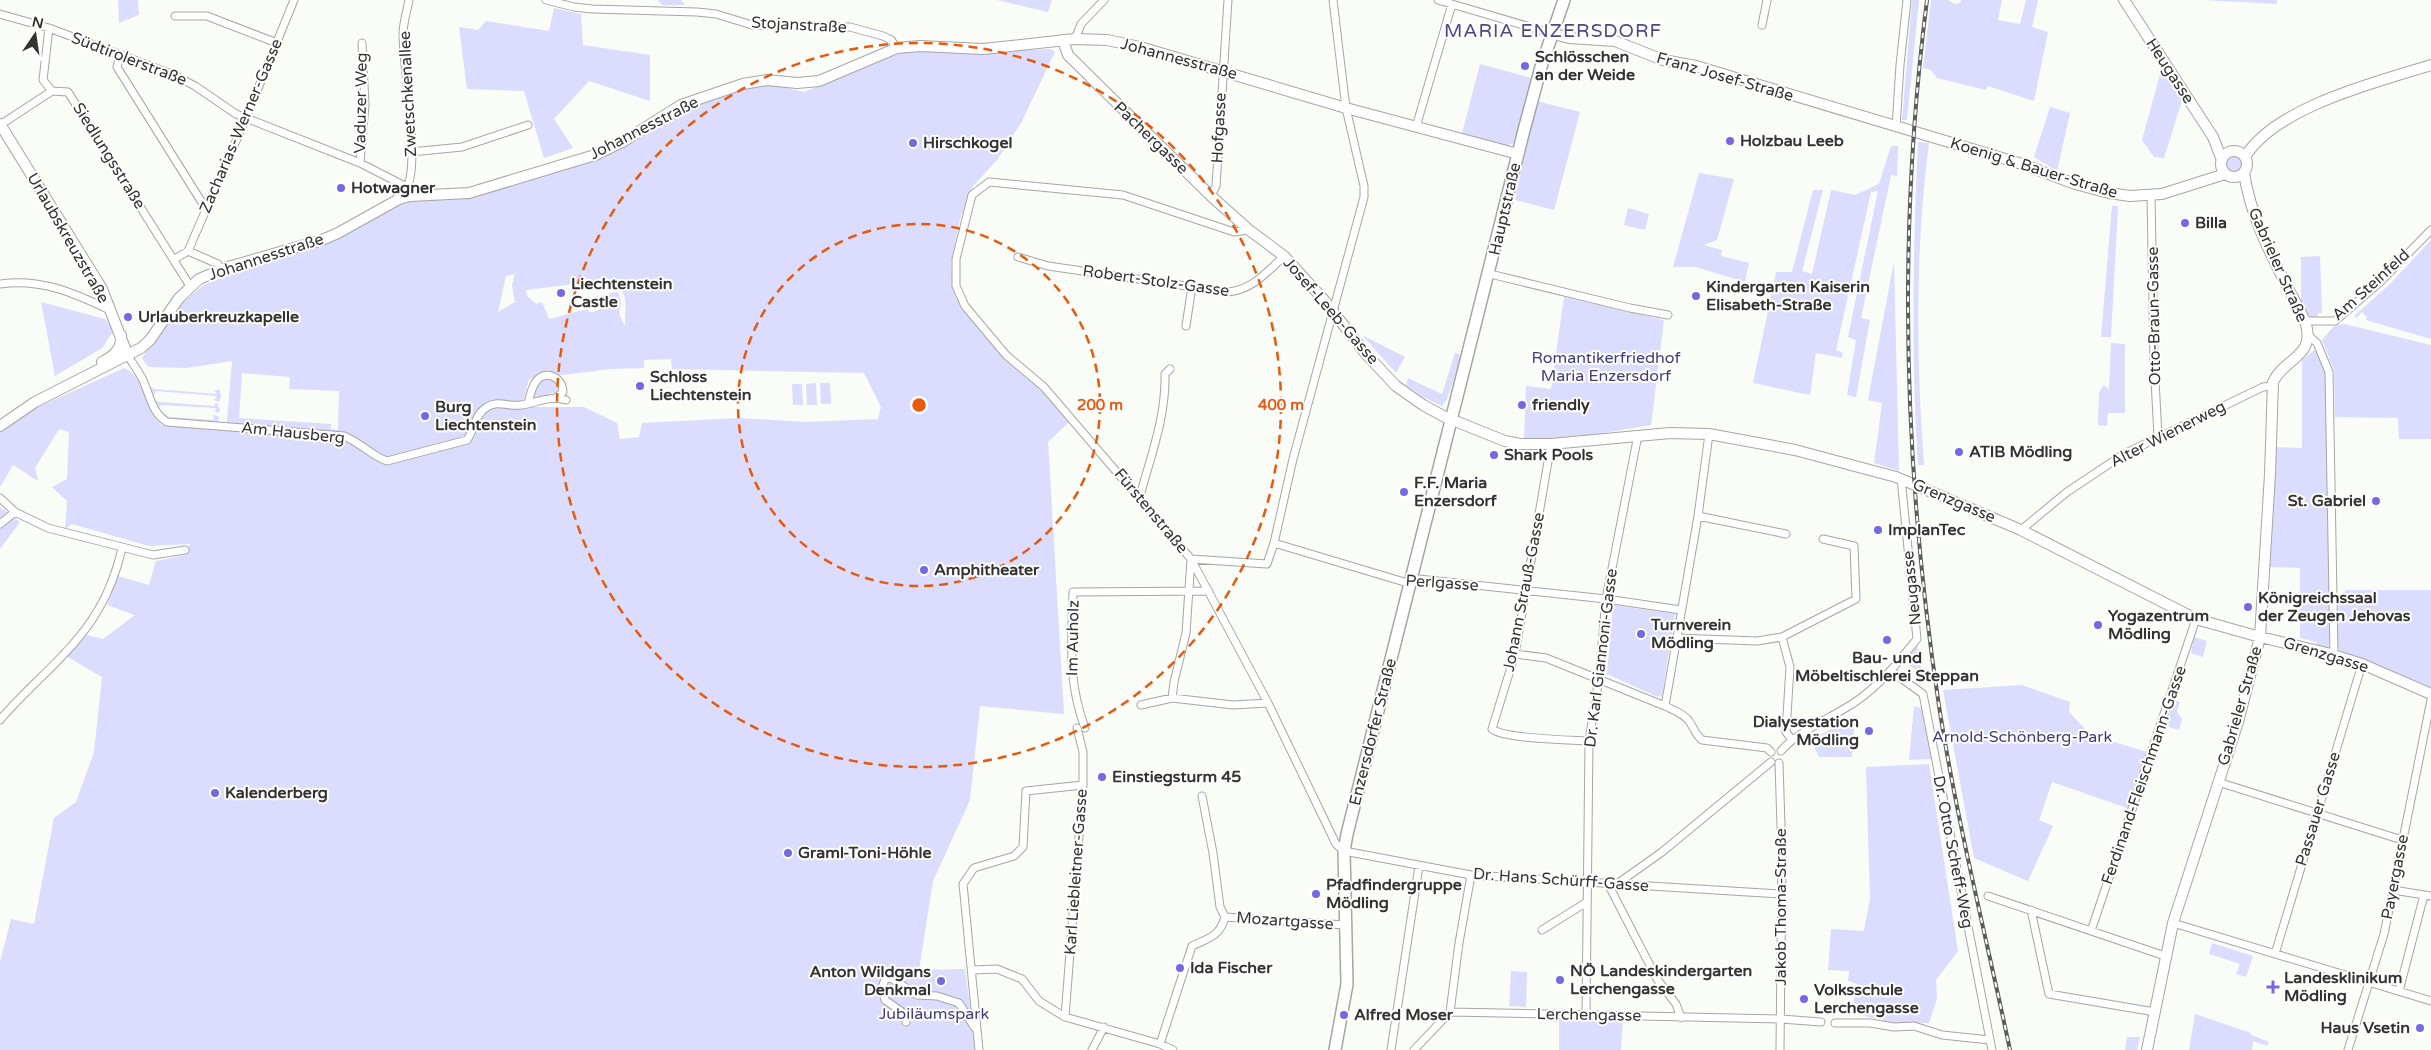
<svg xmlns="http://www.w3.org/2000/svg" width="2431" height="1050" font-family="'Varela Round',sans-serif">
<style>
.green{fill:#dbdcfe;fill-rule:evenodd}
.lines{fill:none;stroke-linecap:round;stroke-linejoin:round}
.street-casing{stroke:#a5a7a2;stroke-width:9}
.secondary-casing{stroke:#a5a7a2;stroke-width:12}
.primary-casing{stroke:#a5a7a2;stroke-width:14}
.street{stroke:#fff;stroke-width:7}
.secondary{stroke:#fff;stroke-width:10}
.primary{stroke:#fff;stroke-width:11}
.rail-casing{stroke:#5c5d5b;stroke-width:4}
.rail{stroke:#fff;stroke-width:2;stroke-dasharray:5.5;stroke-linecap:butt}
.ring{fill:none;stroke:#e8590c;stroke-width:2.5;stroke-dasharray:9 6}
.poi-dot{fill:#7668e3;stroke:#fff;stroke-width:2}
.labels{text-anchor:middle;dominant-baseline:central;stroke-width:4;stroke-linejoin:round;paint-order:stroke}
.street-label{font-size:16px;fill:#333432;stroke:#fff}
.poi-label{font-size:16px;font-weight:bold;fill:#333432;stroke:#fff;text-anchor:start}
.park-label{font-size:16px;fill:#413b7d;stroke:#fff}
.quarter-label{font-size:19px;letter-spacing:1px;fill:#4d4886;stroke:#fff}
.centre{fill:#e8590c;stroke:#fff;stroke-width:2.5}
.ring-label{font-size:15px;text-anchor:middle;font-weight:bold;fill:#e8590c;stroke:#fff;stroke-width:4;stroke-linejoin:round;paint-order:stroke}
</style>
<rect width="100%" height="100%" fill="#fafcf7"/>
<!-- green -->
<path class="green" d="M118,0H138L139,15L119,23Z
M658,0H681L685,5H662Z
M997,0H1052L1048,12Z
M1912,0H1919L1907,120H1902Z
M1931,0H1948L1955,4L1960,3L1961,0H2002L1998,20L2020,24L2026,0H2038L2032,27L2048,32L2034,101L1988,86L1986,90L1937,78L1931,70L1923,68Z
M2203,0H2277V4Z
M554,8L581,14L583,45L650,55V101L589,81L554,119L573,148L544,158L524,91L467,89L459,27L478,30L486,21L549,31Z
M920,48L977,52L1051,49L1055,52L1021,123L997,160L973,186L960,219L951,262L953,287L965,310L997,351L1042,388L1070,421L1048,442L1064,714L980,706L970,800L933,881L919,970L965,969L976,1050H0V962L11,919L34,924L54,818L76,802L94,752L102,677L66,656L87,635L103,639L135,615L107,605L118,576L149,585L156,561L186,555L190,544L149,546L72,524L65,529L67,501L52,487L67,479L69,432L59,429L35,468L38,481L13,465L0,487V433L23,414L124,368C147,377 143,410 162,425L222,430L227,421L232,361L187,368L148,367L142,358L184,301L205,284L333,239L397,206L413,200L461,199L526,181L663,121L704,99L763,82L804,92L906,51ZM515,274L512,285L515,302L498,312L506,276ZM606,280C631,293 625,300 625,326L619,314L621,302L618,292C610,292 606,295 601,301L604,307L594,312H589L587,309L549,319L542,302L536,304L527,296L526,290ZM671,359L672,369L864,373L881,407L878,419L805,422L740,418L642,423L639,437L620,439L617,423L584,407H522L529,379L611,369L644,368V360ZM242,373L290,377L289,389L339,391L338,430L331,429V424L239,418Z
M1480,64L1532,78L1515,142L1507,146L1462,133Z
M2162,67L2183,97L2164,158L2154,157L2142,140Z
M1537,101L1580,112L1554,210L1515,200Z
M2050,107L2070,113L2057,171L2034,157Z
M1918,142L1929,143C1915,250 1916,358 1924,465H1918C1911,357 1913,250 1918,142Z
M1891,146H1898L1897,176L1891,175L1861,318L1870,320L1856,397L1847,395L1856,340L1848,337L1878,191L1871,192L1836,350L1843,353L1842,358L1816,353L1810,395L1753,383L1776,272H1792L1813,190H1823L1802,271L1812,274L1831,190L1855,195L1879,184Z
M2225 164a9 9 0 1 1 18 0a9 9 0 1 1-18 0Z
M1699,173L1734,179L1717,240L1704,245L1722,250L1721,256L1749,263L1745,282L1696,267H1673Z
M2112,206H2118L2111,337H2101Z
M1628,208L1649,214L1645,230L1624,225Z
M2431,240V339L2366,320L2367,317L2362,312L2356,318L2354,316L2389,285Z
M2320,256L2322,313H2318V318L2310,317L2301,302V257Z
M1894,261L1899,471L1874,463L1882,403L1868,400Z
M1564,297L1664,320L1651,425L1578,437L1524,439L1526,386L1551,389Z
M41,302L105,319L115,329L102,348L55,376Z
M2344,324L2431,345V439H2399L2398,418L2335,417L2334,370L2322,340L2334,326Z
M1362,335L1405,357L1396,373Z
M2111,343L2125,344V413H2108L2107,426L2098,425L2099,392L2104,385L2109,390Z
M2313,351H2317L2326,372L2331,648L2324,649L2316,644L2317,642L2300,638V568L2269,567L2274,447L2302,448V360Z
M1455,353L1459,354L1460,361L1447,399L1442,406L1423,397L1406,385L1408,378L1442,394Z
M545,378H553L560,389L557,392L532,399L536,386Z
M816,383L817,405H807L806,384Z
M820,383H830L831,404H821Z
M792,384H802L803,405H793Z
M148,385L154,389L217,394L214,390H220L221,397L219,402L214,400L217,396L156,391L154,396H151Z
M153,399L159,402L215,406V403H217L220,410L218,413L215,412L216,408L161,405L160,407H157Z
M159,410L169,417L214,420L213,415L218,416L219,419L216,423C198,421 171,425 159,410Z
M0,507L20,522L0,549Z
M2346,590H2431V689L2374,664L2342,653L2338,648V601Z
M1613,605L1675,614L1662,695L1658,697L1607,674Z
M2194,637L2207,641L2203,657L2191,653Z
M1917,643L1922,674L1902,661Z
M2022,685L2070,702L2069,712L2091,735L2147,752L2130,809L2052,782L2039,820L2053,826L2028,881L1974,858L1943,690Z
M2174,700L2180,702L2177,712L2182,719L2179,730L2166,726Z
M1914,706L1924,709L1931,759L1909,760Z
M1855,716L1852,757H1819L1811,740Z
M1929,764L1958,951L1936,980L1937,999L1929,1023H1895L1851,1013L1857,984L1848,981L1849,971L1828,970L1831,929L1864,931L1870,899L1866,767Z
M2212,943L2253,956L2246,977L2236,974L2240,964L2209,954Z
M1511,971L1527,972L1526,1007L1509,1006Z
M2195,1014L2251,1033V1035L2269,1042L2267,1046L2253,1041L2252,1050H2189Z
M1559,1019L1623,1021L1621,1050H1559Z
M2127,1037H2140L2137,1050H2125Z"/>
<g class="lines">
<!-- street casing -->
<g class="street-casing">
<path id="street" d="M546,0L574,7L592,9L697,12L716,14L752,25L850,27L883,36L891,40L897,48
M1438,0L1554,34
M0,14L49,28L174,75L195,86L236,114L360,163L407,187L410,196
M175,16H207L277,43
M1762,25L1767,0
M49,28L43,80L52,91
M1075,39L1081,24L1104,0
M120,56L117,67L206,209
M0,125L52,91L68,92L190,286
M1416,127L1452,4
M1896,127L1900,65L1907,0
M411,152L462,147L528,125
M360,163L365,105L362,43
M407,187C420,163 403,68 403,34C403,23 407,11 409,0
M2151,195L2154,361L2158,436
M1211,196L1216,186L1228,0
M1249,230L1234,232L1123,195L989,182L972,195L956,259V286L965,306L1006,355L1044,387L1191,559L1268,703L1336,844L1344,851L1471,875L1781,894
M188,251L218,264L220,271
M1018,257L1048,266L1228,292C1252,290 1267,272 1284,256
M175,259L188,251L246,118L294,0
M1490,274L1630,308L1668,315
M0,284C41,278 74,293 110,310
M2305,321H2335L2381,281L2431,230
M1186,326L1192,286
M2308,335L2317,343L2329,372L2334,655
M128,356C133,364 139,372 143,380C150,396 152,413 167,422L344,436C361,443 372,456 387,461L467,440C474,430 475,414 487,407C498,400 509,407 521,405C537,403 550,395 566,400
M528,403C530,397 531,389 535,383C544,368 563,377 563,392L557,397
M1551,444L1515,654L1492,729C1504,739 1571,740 1589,741
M1140,496C1151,455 1166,417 1165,374L1170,369
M0,498L15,512L48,528L153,555L185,550
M1698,516L1786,534
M0,524L15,512
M2021,530L2067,492L2124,454L2263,387L2272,386
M1274,543L1411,584L1419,579L1606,599L1681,610
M1191,559L1267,564L1274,543L1293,459L1364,197V186L1346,108L1333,0
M1782,637L1790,667L1786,732L1792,740
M1677,638L1757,641L1782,637L1856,599L1854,546L1823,539
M1515,654L1546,658L1665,706C1673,710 1683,713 1689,721C1694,728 1695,734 1702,740L1767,748L1771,752
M1891,671L1923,694L1992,1050
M1172,698L1174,682L1186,633L1191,559
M1141,705L1172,698L1233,705L1268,703
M1665,706L1698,516L1709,434
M0,720C31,683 74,652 98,610C109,592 117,569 122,549
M1085,728C1067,680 1072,642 1073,592L1209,591
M1781,751C1797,731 1836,716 1858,700C1882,683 1899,661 1917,639L1901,478
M1779,763L1782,857L1780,1050
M2218,782L2402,840
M1608,884L1657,979L1676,1004L1681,1018
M1617,884L1662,852L1771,762
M2393,890L2431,896
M1988,896L2165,956
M2031,910L2049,994L2155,1012
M1225,917L1345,925
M2173,923L2431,1001
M1542,930L1587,902
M2091,931L2196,619
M2275,954L2362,664
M973,970L997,969L1022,979L1039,1001L1065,1017L1160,1044L1173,1050
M2399,991L2424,895
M1450,1012L1459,943L1471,875
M1586,1014L1589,741L1599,678L1606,599L1638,435
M1065,1017L1083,785V752L1077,728
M906,1022L905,1014L885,1000L882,988L885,979L891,978L917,995L937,996L959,1003L975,1028
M1835,1023H1870L1894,1027L1914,1026L1942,1035L1990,1040
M1160,1044L1192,946C1209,938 1220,936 1225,917L1220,907L1213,853L1202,796
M979,1050L963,884L974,868L1014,856L1023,847L1026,791L1083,785
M1092,1050L1104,1027
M1391,1050L1419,866
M1414,1050L1450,1012L1781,1019L1821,1022
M2348,1050L2384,934L2431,700"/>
</g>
<!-- secondary casing -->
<g class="secondary-casing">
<path id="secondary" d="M2124,0L2213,137L2222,160
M1554,34L1569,38L1615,41L1663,60L1696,66L2022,164L2075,184L2109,193L2130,196L2162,194L2225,174
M1063,40L1068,55L1211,196L1249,230L1284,256L1324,300L1366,354L1396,386L1423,405L1445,417L1505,441L1520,444H1551L1670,433L1709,434L1795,450L1896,477L2021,530L2196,619L2260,637L2327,653L2362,664L2431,694
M0,124L102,289L128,356
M2221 164a13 13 0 1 1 26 0a13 13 0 1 1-26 0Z
M2245,157C2275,107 2377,82 2431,65
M102,362C114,356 122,349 121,335
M0,426L35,402L141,348L150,340L179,298L199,279L228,267L322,240L338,233L399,199L410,196L469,193L595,155L624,141L681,105L743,84L767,80L797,83L819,81L897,48L920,46L983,49L1075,39L1107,40L1140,47L1346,108L1518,154
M2147,1050L2173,923L2238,722L2260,637L2270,474L2273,382C2285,357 2317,357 2305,321C2281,273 2252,226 2244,173"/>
</g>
<!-- primary casing -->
<g class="primary-casing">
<path id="primary" d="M1335,1050L1347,984L1344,851L1347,834L1524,130L1541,67L1564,0"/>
</g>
<!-- street -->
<use href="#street" class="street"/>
<!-- secondary -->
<use href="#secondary" class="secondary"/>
<!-- primary -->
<use href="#primary" class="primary"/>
<!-- rail casing -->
<g class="rail-casing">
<path id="rail" d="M1927,0C1897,234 1904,473 1939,706C1957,822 1986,936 2010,1050"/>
</g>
<!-- rail -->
<use href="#rail" class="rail"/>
</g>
<!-- distance rings -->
<g class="ring">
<circle cx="919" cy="405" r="181"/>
<circle cx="919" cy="405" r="362"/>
</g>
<!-- markers -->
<g class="poi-dot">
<circle cx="1525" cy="66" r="5"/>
<circle cx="1730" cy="141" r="5"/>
<circle cx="913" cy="143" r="5"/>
<circle cx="341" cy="188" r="5"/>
<circle cx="2185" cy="223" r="5"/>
<circle cx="561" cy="293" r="5"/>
<circle cx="1696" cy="296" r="5"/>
<circle cx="128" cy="317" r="5"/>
<circle cx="640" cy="386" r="5"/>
<circle cx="1522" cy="405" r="5"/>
<circle cx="425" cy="416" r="5"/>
<circle cx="1959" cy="452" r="5"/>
<circle cx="1494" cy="455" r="5"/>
<circle cx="1404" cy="492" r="5"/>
<circle cx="2376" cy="501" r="5"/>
<circle cx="1878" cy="530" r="5"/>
<circle cx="924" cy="570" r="5"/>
<circle cx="2248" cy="607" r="5"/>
<circle cx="2098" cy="625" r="5"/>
<circle cx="1641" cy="634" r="5"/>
<circle cx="1887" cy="640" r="5"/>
<circle cx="1869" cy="731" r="5"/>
<circle cx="1102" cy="777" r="5"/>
<circle cx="215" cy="793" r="5"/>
<circle cx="788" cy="853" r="5"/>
<circle cx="1316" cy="894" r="5"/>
<circle cx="1180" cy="968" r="5"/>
<circle cx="1560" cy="980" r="5"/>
<circle cx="941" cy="981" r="5"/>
<path d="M2270.5 979.5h5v5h5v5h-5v5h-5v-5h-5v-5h5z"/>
<circle cx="1804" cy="999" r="5"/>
<circle cx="1344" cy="1015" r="5"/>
<circle cx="2420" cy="1028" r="5"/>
</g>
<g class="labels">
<!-- street labels -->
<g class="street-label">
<text transform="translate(799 25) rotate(3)">Stojanstraße</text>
<text transform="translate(129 59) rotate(21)">Südtirolerstraße</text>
<text transform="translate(1179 59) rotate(15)">Johannesstraße</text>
<text transform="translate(2170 71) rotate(57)">Heugasse</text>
<text transform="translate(1725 77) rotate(16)">Franz Josef-Straße</text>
<text transform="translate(408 94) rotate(-93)">Zwetschkenallee</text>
<text transform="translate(361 103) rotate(-89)">Vaduzer Weg</text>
<text transform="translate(241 126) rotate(-67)">Zacharias-Werner-Gasse</text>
<text transform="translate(644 128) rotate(-27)">Johannesstraße</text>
<text transform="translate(1219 128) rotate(-87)">Hofgasse</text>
<text transform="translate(1151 138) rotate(44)">Pachergasse</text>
<text transform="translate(109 156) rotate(58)">Siedlungsstraße</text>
<text transform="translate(2034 168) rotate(17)">Koenig &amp; Bauer-Straße</text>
<text transform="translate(1505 209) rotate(-77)">Hauptstraße</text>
<text transform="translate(68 238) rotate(60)">Urlaubskreuzstraße</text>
<text transform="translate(266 257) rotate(-18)">Johannesstraße</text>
<text transform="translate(2278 265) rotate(66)">Gabrieler Straße</text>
<text transform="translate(1156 281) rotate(8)">Robert-Stolz-Gasse</text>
<text transform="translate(2371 285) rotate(-42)">Am Steinfeld</text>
<text transform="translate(1331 311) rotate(49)">Josef-Leeb-Gasse</text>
<text transform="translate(2154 316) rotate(-91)">Otto-Braun-Gasse</text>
<text transform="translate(293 433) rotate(6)">Am Hausberg</text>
<text transform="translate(2168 434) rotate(-27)">Alter Wienerweg</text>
<text transform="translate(1954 501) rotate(23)">Grenzgasse</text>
<text transform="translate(1151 511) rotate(50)">Fürstenstraße</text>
<text transform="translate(1442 583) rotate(4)">Perlgasse</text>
<text transform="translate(1912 588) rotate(-96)">Neugasse</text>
<text transform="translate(1524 592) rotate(-79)">Johann Strauß-Gasse</text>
<text transform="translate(1073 638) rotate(-89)">Im Auholz</text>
<text transform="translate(2326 655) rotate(17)">Grenzgasse</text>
<text transform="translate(1601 658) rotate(-83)">Dr. Karl Giannoni-Gasse</text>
<text transform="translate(2240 706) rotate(-74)">Gabrieler Straße</text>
<text transform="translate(1373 732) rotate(-76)">Enzersdorfer Straße</text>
<text transform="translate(2144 775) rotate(-71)">Ferdinand-Fleischmann-Gasse</text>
<text transform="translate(2318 809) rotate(-73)">Passauer Gasse</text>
<text transform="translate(1953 852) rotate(79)">Dr. Otto Scheff-Weg</text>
<text transform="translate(1076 872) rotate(-86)">Karl Liebleitner-Gasse</text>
<text transform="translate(2395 877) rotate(-79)">Payergasse</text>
<text transform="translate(1561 880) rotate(4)">Dr. Hans Schürff-Gasse</text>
<text transform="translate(1781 907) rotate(-90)">Jakob Thoma-Straße</text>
<text transform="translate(1285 921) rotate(4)">Mozartgasse</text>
<text transform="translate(1589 1015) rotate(1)">Lerchengasse</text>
</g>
<!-- poi labels -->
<g class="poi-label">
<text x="1535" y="57">Schlösschen<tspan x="1535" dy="18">an der Weide</tspan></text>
<text x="1740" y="141">Holzbau Leeb</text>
<text x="923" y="143">Hirschkogel</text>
<text x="351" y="188">Hotwagner</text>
<text x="2195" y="223">Billa</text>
<text x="571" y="284">Liechtenstein<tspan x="571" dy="18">Castle</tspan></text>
<text x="1706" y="287">Kindergarten Kaiserin<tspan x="1706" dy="18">Elisabeth-Straße</tspan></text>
<text x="138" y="317">Urlauberkreuzkapelle</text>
<text x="650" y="377">Schloss<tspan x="650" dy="18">Liechtenstein</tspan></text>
<text x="1532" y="405">friendly</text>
<text x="435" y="407">Burg<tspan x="435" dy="18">Liechtenstein</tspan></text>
<text x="1969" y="452">ATIB Mödling</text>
<text x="1504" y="455">Shark Pools</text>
<text x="1414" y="483">F.F. Maria<tspan x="1414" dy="18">Enzersdorf</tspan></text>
<text x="2366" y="501" text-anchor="end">St. Gabriel</text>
<text x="1888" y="530">ImplanTec</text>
<text x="934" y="570">Amphitheater</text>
<text x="2258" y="598">Königreichssaal<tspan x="2258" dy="18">der Zeugen Jehovas</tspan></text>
<text x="2108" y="616">Yogazentrum<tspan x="2108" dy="18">Mödling</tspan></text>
<text x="1651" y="625">Turnverein<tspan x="1651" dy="18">Mödling</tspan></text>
<text x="1887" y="658" text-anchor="middle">Bau- und<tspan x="1887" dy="18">Möbeltischlerei Steppan</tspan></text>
<text x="1859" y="722" text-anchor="end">Dialysestation<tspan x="1859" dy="18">Mödling</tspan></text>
<text x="1112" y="777">Einstiegsturm 45</text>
<text x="225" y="793">Kalenderberg</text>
<text x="798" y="853">Graml-Toni-Höhle</text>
<text x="1326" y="885">Pfadfindergruppe<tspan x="1326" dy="18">Mödling</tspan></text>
<text x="1190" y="968">Ida Fischer</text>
<text x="1570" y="971">NÖ Landeskindergarten<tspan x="1570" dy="18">Lerchengasse</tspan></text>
<text x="931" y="972" text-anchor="end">Anton Wildgans<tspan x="931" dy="18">Denkmal</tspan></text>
<text x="2284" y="978">Landesklinikum<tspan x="2284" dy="18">Mödling</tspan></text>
<text x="1814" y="990">Volksschule<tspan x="1814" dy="18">Lerchengasse</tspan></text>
<text x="1354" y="1015">Alfred Moser</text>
<text x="2410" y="1028" text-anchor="end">Haus Vsetin</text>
</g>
<!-- park labels -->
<g class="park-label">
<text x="1606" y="358">Romantikerfriedhof<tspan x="1606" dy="18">Maria Enzersdorf</tspan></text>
<text x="2022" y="737">Arnold-Schönberg-Park</text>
<text x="934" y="1014">Jubiläumspark</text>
</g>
<!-- quarter labels -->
<g class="quarter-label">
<text x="1553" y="31">MARIA ENZERSDORF</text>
</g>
</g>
<circle cx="919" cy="405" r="8" class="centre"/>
<g class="ring-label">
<text x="1100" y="410">200 m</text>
<text x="1281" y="410">400 m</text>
</g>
<!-- north arrow -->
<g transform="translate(35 35) rotate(13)" stroke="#ffffff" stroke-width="4" paint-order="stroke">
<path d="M0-4L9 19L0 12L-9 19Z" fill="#333432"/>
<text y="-8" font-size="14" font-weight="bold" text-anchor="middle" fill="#333432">N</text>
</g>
</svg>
